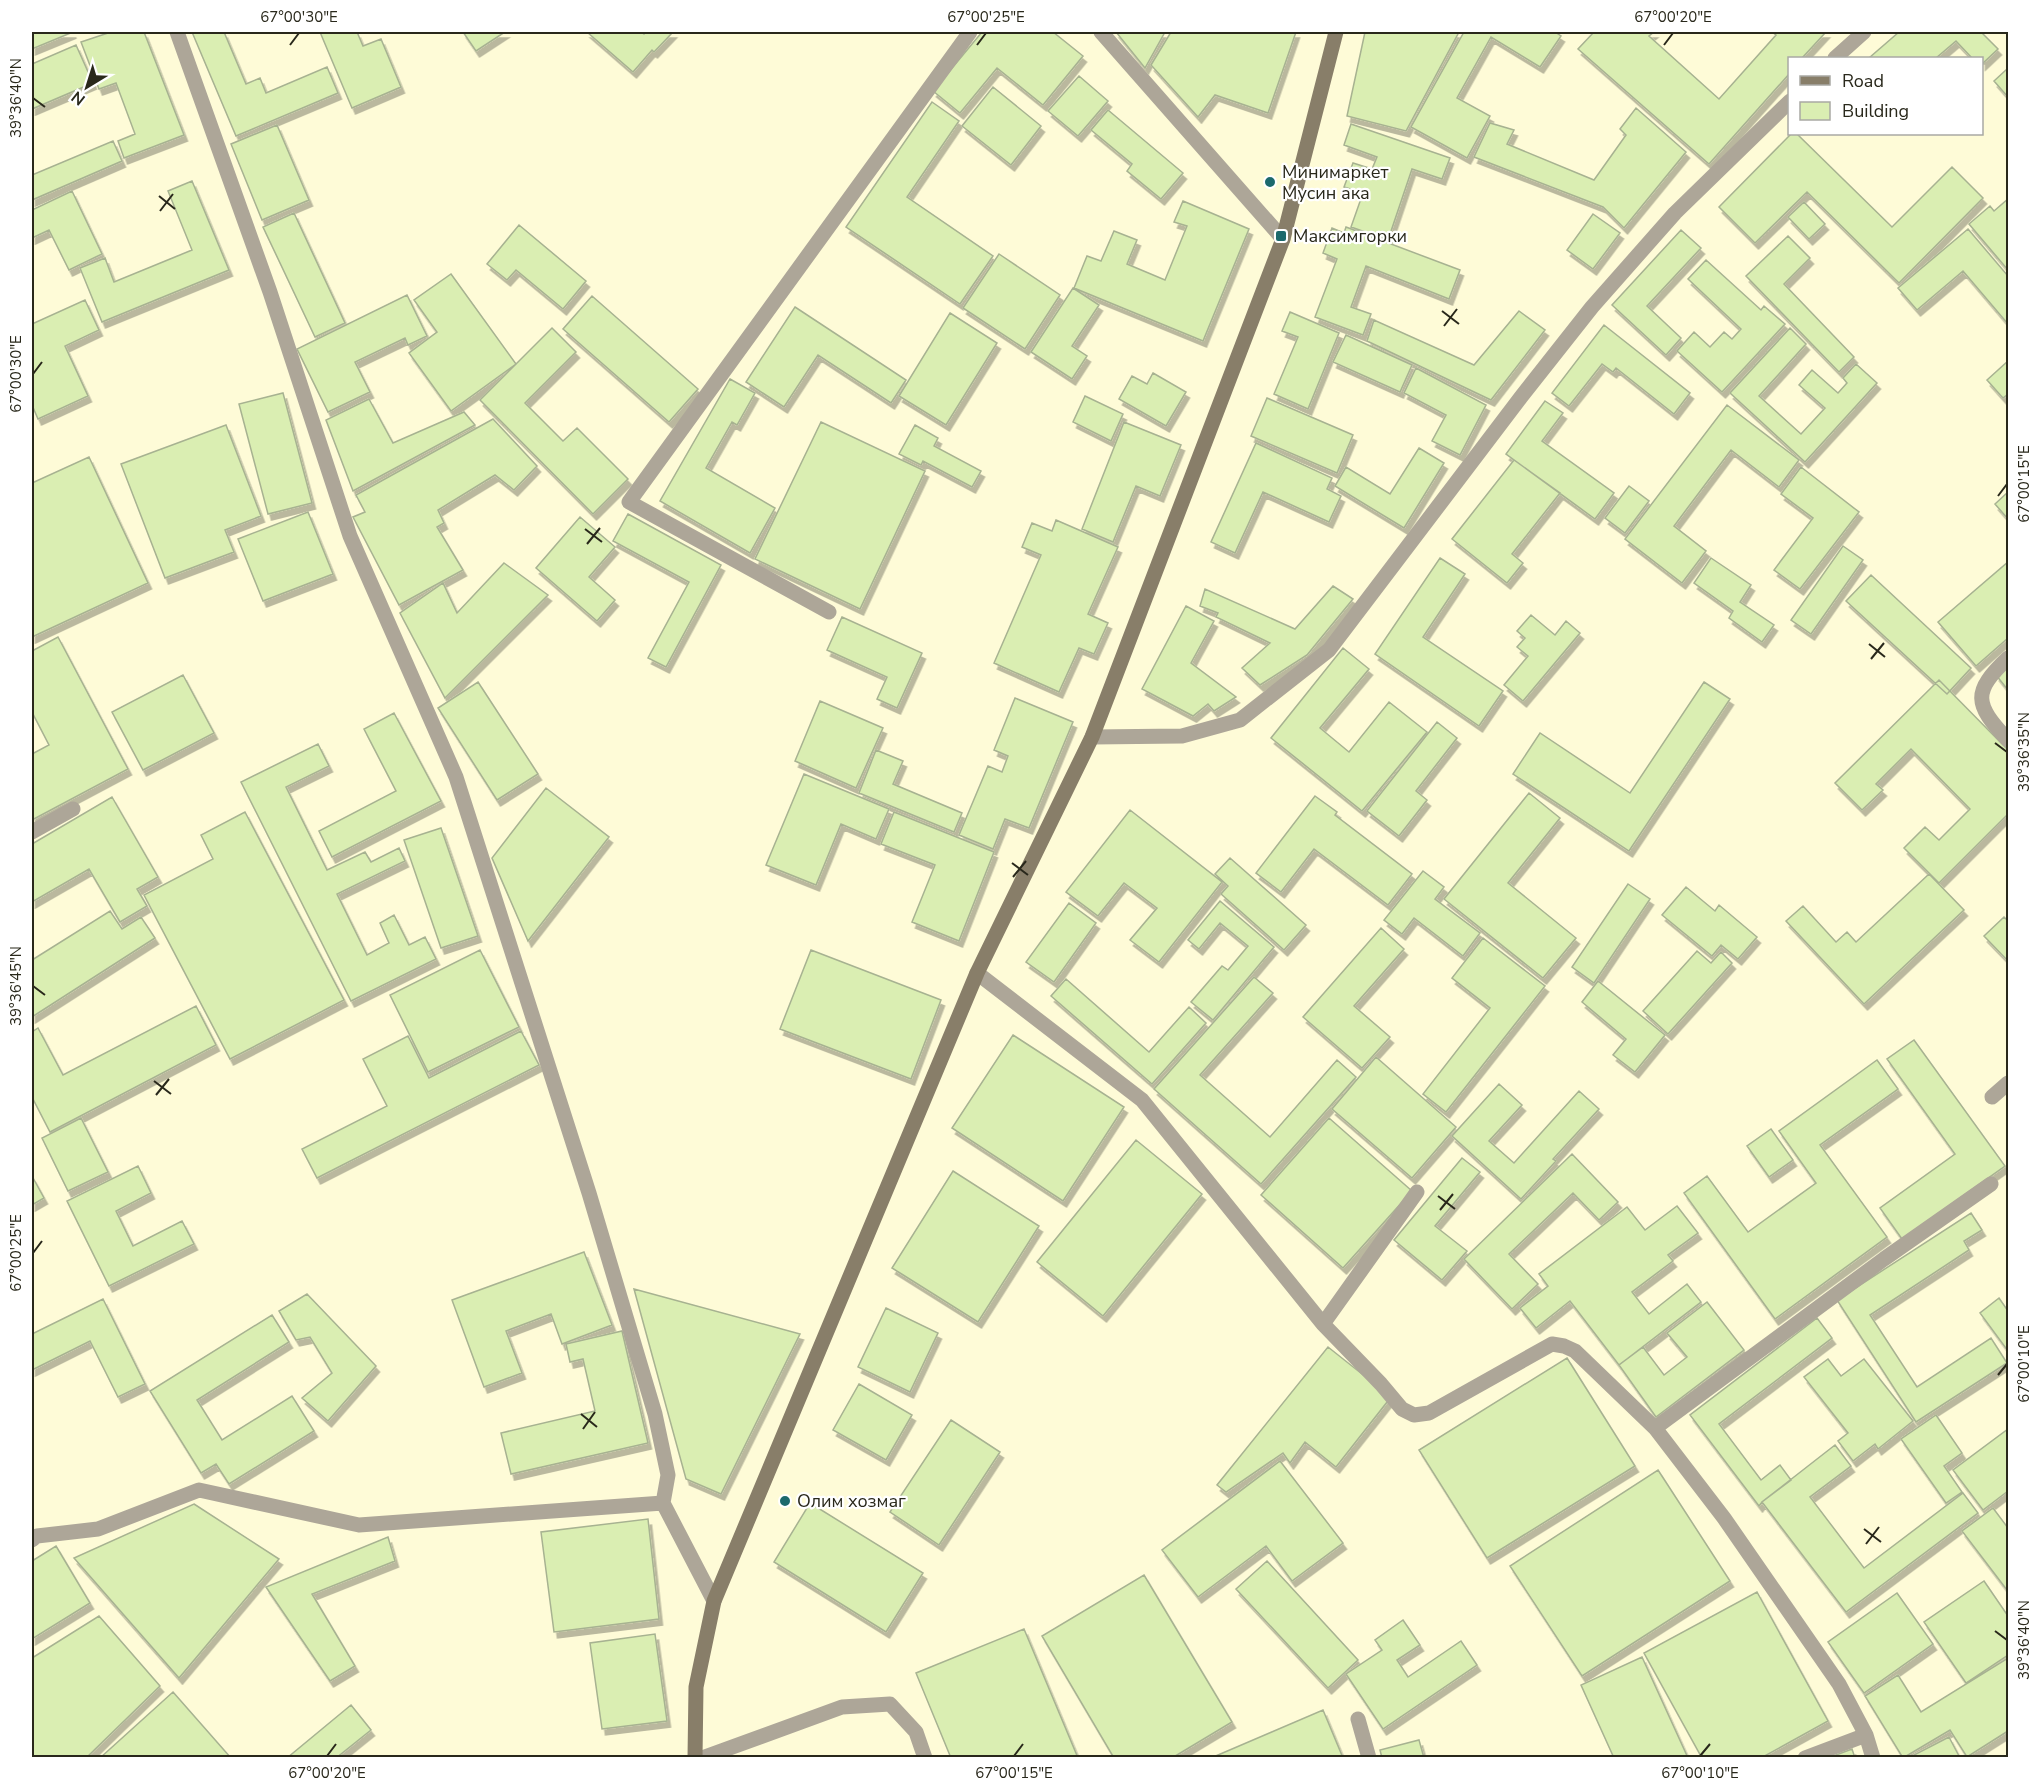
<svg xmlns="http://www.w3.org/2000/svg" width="2040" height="1789" font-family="'Nunito Sans',sans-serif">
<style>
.building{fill:#daeeb2;stroke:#a7b291;stroke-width:1.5;filter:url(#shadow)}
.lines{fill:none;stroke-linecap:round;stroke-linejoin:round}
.minor{stroke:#ada698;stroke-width:15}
.tertiary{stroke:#ada698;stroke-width:15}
.secondary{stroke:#887e69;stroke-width:15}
.ticks{fill:none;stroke:#29281b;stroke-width:2}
.poi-dot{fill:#1c696c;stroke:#fff;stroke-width:2}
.labels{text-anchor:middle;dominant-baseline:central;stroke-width:4.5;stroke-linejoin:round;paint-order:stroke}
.poi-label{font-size:18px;fill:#29281b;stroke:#fff;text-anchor:start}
.neatline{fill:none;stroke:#29281b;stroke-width:2}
.ticks-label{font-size:15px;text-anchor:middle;fill:#29281b}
</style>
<defs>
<filter id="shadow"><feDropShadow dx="3.5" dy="6" stdDeviation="0" flood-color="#0004"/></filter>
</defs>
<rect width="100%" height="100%" fill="#fefbd7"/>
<!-- building -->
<path class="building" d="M32,32H73L32,49Z
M111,32H144L184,135L124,158L118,141L135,134L116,83L99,89L81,42Z
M192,32H224L246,84L260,78L266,93L327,67L338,93L236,136Z
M320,32H357L363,46L381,39L401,87L352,108Z
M463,32H505L476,51Z
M587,32H641L644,34L646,32H673L654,52L652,50L633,72Z
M982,32H1053L1083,56L1043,105L997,68L960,113L933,91Z
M1116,32H1165L1145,68Z
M1171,32H1296L1268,113L1215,95L1198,117L1151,65Z
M1365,32H1459L1406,131L1347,116Z
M1464,32H1555L1561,36L1540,67L1491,37L1457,98L1490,116L1467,158L1411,127Z
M1594,32H1654L1649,36L1719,99L1776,35L1772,32H1826L1802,58H1790V73L1709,164L1578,49Z
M1899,32H1981L1998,49L1982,64V58H1972L1956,41L1936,58H1869Z
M76,45L93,83L32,109V64Z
M2007,69L2008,70V97L1994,81Z
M1079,76L1108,101L1078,136L1048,111Z
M993,87L1041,126L1011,165L962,126Z
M932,102L959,121L907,197L993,256L960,304L846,227Z
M1636,108L1686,152L1624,228L1603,207L1474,157L1490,123L1514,130L1507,144L1594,180L1626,135L1620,129Z
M1108,110L1183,173L1161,199L1127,171L1132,164L1091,130Z
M1351,124L1450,158L1442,179L1412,169L1388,240L1351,227L1363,193L1344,187L1353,163L1372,169L1377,157L1344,145Z
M277,125L309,200L262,220L231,144Z
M1791,134H1797L1892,227L1952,167L1983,198L1899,283L1807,192L1755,243L1719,207Z
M113,141L122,161L32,200V175Z
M192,181L229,270L102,322L80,268L105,258L114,282L192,250L168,191Z
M72,191L102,254L69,270L49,230L32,238V210Z
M2008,199V270L1969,224L1990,206L1994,211Z
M1183,201L1249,229L1203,341L1074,288L1087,256L1101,261L1114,231L1137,240L1127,264L1165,280L1187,226L1174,222Z
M1804,202L1825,224L1809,239L1788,217Z
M294,213L345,323L315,337L263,227Z
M1593,214L1620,233L1593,269L1567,250Z
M519,225L586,281L563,309L516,270L507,280L487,264Z
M1346,227L1460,270L1449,299L1366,266L1351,307L1371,314L1363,335L1315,317L1337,259L1323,253L1332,228L1344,233Z
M1968,229L2008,276V324L1963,271L1917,310L1898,288Z
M1681,230L1701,248L1647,306L1681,338L1666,355L1612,305Z
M1788,236L1810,258L1784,284L1854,357L1839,372L1746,276Z
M999,254L1060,295L1025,349L963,308Z
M1706,260L1761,310L1764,306L1785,324L1722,392L1677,351L1694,332L1710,347L1724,332L1732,339L1741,329L1688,279Z
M451,274L516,364L451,411L409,353L437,332L414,300Z
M1073,288L1099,305L1072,346L1087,356L1072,379L1031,352Z
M407,295L427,336L408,345L405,338L355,362L370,392L328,412L297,349Z
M592,296L698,389L669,422L563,329Z
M85,300L99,330L65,346L88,396L38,419L32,405V324Z
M795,307L906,380L891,403L818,355L784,407L746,382Z
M1519,311L1545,330L1491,400L1367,341L1374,320L1474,365Z
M1290,312L1339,333L1308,409L1274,394L1298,337L1282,331Z
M950,313L997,343L946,425L899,396Z
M1604,325L1690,393L1674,414L1616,368L1613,372L1602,364L1569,406L1552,393Z
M552,328L576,352L525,403L563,441L577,428L628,479L593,514L480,400Z
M1790,328L1806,344L1759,396L1801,434L1825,408L1799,385L1812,370L1838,393L1847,383L1843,378L1856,364L1877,383L1805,462L1730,393Z
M1346,335L1412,365L1400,392L1333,362Z
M2008,361V394L2003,398L1987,380Z
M1416,368L1486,405L1460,455L1432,441L1446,415L1404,393Z
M1153,373L1186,392L1166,426L1119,399L1132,376L1147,384Z
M730,379L755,393L737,425L732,422L706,468L775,508L750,553L660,501Z
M283,393L312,503L268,514L239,404Z
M1085,396L1123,414L1111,441L1073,422Z
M1267,398L1353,435L1337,473L1251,436Z
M369,399L393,443L464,412L475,425L353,491L326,420Z
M1545,401L1563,413L1542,441L1614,493L1595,519L1506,454Z
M1727,405L1799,460L1779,487L1731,450L1674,526L1706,551L1682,583L1625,539Z
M493,419L537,466L514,490L495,475L438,510L444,523L437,527L463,570L399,605L353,517L365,512L356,495Z
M821,422L925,471L860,609L755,559Z
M1124,422L1181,445L1160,496L1136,486L1113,542L1082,529Z
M226,425L261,516L225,530L234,552L165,578L121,464Z
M915,425L938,438L934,446L981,471L972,487L923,461L921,465L899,454Z
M1256,443L1332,478L1327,489L1341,496L1329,522L1263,492L1235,553L1211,542Z
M1419,448L1444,463L1404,528L1335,486L1346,467L1390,494Z
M89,457L148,583L32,637V483Z
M1514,460L1560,493L1512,554L1523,563L1507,583L1452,539Z
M1801,467L1859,512L1800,589L1774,570L1813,518L1781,494Z
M1629,486L1649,501L1625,533L1605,518Z
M2008,492V519L1995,504Z
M308,512L333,574L263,601L238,539Z
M628,514L721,565L666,667L648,658L689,582L613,541Z
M580,517L615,547L589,577L615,600L597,621L536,568Z
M1056,520L1118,547L1088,614L1108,623L1094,654L1079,648L1059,692L994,663L1041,555L1022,547L1032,523L1052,531Z
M1843,546L1863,560L1811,634L1791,620Z
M1440,558L1465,574L1423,637L1503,691L1479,726L1375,654Z
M1711,558L1751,585L1740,602L1774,625L1762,642L1729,618L1733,611L1694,583Z
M2008,562V638L1976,666L1938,622Z
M504,563L548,595L445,698L400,613L443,583L457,613Z
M1871,575L1971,668L1947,694L1846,601Z
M1333,586L1353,599L1307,655L1260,685L1242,668L1270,643L1216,617L1218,613L1200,606L1205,589L1295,629Z
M1186,606L1214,621L1191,663L1236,697L1214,711L1208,704L1193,716L1142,689Z
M1531,615L1555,635L1566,621L1580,633L1523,701L1504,685L1528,656L1517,647L1525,638L1517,631Z
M842,617L922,653L897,708L877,699L887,677L827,650Z
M58,637L128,769L32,820V754L49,745L32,712V651Z
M1343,648L1369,669L1320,728L1349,752L1389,702L1427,732L1362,811L1271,738Z
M2008,664V690L1996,675Z
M183,675L214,733L143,770L112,712Z
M1939,680L2008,750V814L1939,883L1904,848L1925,827L1939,840L1970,809L1911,749L1876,784L1883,790L1862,810L1835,783Z
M478,682L538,774L497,800L438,708Z
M1704,682L1730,699L1629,851L1513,774L1540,733L1630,793Z
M1015,698L1073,722L1029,828L1005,819L993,849L959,835L988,766L1002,772L1008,756L994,750Z
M820,701L883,728L856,788L795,761Z
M394,713L441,801L332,857L319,831L396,791L364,729Z
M1437,722L1457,738L1416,791L1427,800L1399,836L1367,811Z
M318,744L329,766L286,787L327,870L365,852L371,862L399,848L405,861L337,894L367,955L389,943L380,923L394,915L409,945L425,937L436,959L351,1001L241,782Z
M876,750L903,761L893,784L962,813L954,832L859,793Z
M804,774L889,809L876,839L841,824L816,885L766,865Z
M546,788L609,837L528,941L492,858Z
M1529,793L1560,818L1508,883L1576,938L1543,978L1444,899Z
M1315,796L1337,812L1335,815L1412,874L1388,905L1314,849L1281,892L1256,873Z
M112,797L158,877L137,889L147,906L120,922L89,869L32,902V844Z
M1130,810L1222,882L1159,962L1130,940L1157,908L1124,883L1098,916L1066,892Z
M245,812L344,1000L230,1059L144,895L213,859L201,835Z
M894,812L994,852L959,941L912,922L935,865L881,844Z
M441,828L478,936L441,948L404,840Z
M1230,858L1306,925L1284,950L1221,894L1228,886L1215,874Z
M1423,871L1444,887L1435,899L1480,933L1463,956L1414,918L1402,934L1384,920Z
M1929,874L1964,910L1864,1004L1786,921L1803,906L1836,942L1847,932L1856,942Z
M1628,884L1650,899L1594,983L1572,967Z
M1686,887L1715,911L1719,905L1757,937L1738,959L1721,945L1712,956L1662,915Z
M1220,901L1274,947L1213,1020L1191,1002L1222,966L1228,970L1248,946L1220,923L1199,949L1188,940Z
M1069,903L1096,923L1054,982L1026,962Z
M110,911L122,929L141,917L155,938L32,1017V960Z
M2004,917L2008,921V961L1984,936Z
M1381,928L1404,949L1354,1006L1390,1037L1362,1068L1303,1017Z
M1483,938L1545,986L1446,1112L1423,1094L1490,1008L1452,978Z
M480,950L519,1027L428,1072L390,995Z
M811,950L941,1000L911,1079L780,1029Z
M1697,951L1711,963L1721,952L1732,963L1668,1034L1643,1011Z
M1254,977L1273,993L1200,1075L1270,1137L1337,1060L1356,1077L1261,1184L1154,1089Z
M1066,979L1149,1052L1189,1007L1206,1023L1152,1084L1051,996Z
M1598,981L1665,1035L1635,1072L1613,1055L1626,1039L1582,1002Z
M196,1006L216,1045L50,1132L32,1097V1032L38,1028L63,1075Z
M521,1031L539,1065L317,1178L302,1149L387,1106L363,1059L408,1036L429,1078Z
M1013,1035L1124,1107L1063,1201L952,1128Z
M1914,1040L2005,1166L1902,1239L1880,1208L1955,1154L1887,1059Z
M1376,1057L1456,1127L1412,1178L1332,1109Z
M1877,1060L1898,1089L1820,1145L1887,1237L1775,1319L1684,1193L1707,1176L1748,1232L1816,1183L1779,1131Z
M1499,1084L1522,1105L1489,1141L1514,1163L1579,1091L1599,1109L1553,1159L1556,1161L1521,1199L1452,1136Z
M81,1118L108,1172L68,1191L42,1138Z
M1329,1118L1412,1191L1343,1268L1261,1195Z
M1771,1129L1793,1160L1769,1177L1747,1146Z
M1136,1140L1202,1194L1103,1316L1037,1262Z
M1572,1154L1618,1202L1599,1220L1573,1193L1509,1254L1538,1284L1512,1309L1464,1259Z
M1462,1158L1480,1172L1435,1226L1467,1251L1442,1280L1394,1240Z
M138,1166L151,1193L116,1211L133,1246L182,1221L194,1244L109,1286L67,1201Z
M953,1171L1039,1226L978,1322L892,1268Z
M32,1176L44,1198L32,1205Z
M1677,1206L1698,1233L1668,1255L1673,1261L1632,1292L1649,1314L1687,1284L1701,1302L1619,1365L1570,1301L1536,1328L1520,1308L1548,1286L1539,1274L1627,1207L1645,1230Z
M1971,1213L1982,1230L1964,1241L1969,1250L1870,1315L1917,1387L1991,1338L2007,1363L1916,1422L1837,1300Z
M584,1252L612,1325L562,1344L551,1314L506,1331L522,1373L484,1387L452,1300Z
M634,1289L800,1334L721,1494L686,1479Z
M307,1294L376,1366L328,1421L302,1398L332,1373L310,1337L296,1340L279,1311Z
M1999,1298L2008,1311V1351L1980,1313Z
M103,1299L145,1384L118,1397L90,1341L32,1370V1334Z
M1707,1302L1744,1350L1656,1417L1619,1365L1643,1347L1664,1375L1687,1357L1667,1333Z
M886,1308L938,1333L910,1392L858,1367Z
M272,1315L289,1342L197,1400L222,1440L292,1396L314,1431L229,1484L216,1464L201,1473L150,1391Z
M1817,1318L1832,1338L1719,1424L1761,1480L1780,1465L1791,1480L1762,1502L1759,1506L1690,1415Z
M622,1331L648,1443L511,1474L501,1433L595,1411L583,1359L570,1362L566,1344Z
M1328,1347L1391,1397L1336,1467L1305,1442L1290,1463L1283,1453L1226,1492L1217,1485Z
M1567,1358L1635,1466L1487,1558L1419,1450Z
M1828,1359L1841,1376L1864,1359L1913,1421L1878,1449L1875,1444L1853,1461L1838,1441L1848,1433L1804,1377Z
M859,1384L912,1415L886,1460L833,1430Z
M1936,1415L1962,1453L1944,1466L1962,1492L1946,1503L1901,1439Z
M951,1420L1000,1452L939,1545L890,1512Z
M2008,1429V1491L1983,1510L1953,1470Z
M1835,1445L1851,1466L1810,1497L1864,1568L1963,1493L1978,1513L1846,1612L1762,1502Z
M1280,1461L1343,1543L1292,1581L1266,1546L1198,1597L1162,1550Z
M1658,1470L1730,1581L1582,1676L1510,1566Z
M810,1503L923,1573L886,1632L774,1562Z
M194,1504L279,1559L179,1678L74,1558Z
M1993,1508L2008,1528L2007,1590L1962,1531Z
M648,1519L659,1619L554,1632L541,1532Z
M388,1537L395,1561L312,1594L355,1666L330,1681L266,1587Z
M56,1546L90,1603L32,1639V1561Z
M1267,1561L1358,1660L1328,1688L1236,1589Z
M1144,1575L1232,1722L1172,1758H1114L1042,1636Z
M1984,1581L2008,1616V1655L1966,1683L1924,1622Z
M1757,1592L1828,1721L1761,1758H1702L1644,1653Z
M1897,1593L1933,1644L1864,1693L1828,1642Z
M99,1616L160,1686L86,1758H32V1658Z
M1403,1620L1420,1645L1397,1660L1408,1677L1461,1641L1477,1665L1383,1729L1346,1674L1382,1650L1375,1640Z
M1024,1629L1078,1758H951L916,1673Z
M655,1634L667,1721L602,1729L590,1643Z
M1642,1657L1688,1758H1614L1581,1685Z
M2008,1658V1731L1967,1757L1950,1730L1903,1758L1865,1696L1898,1675L1921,1712Z
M173,1692L231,1758H100Z
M351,1705L371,1730L336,1758H287Z
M1323,1710L1343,1758H1211Z
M1949,1737L1960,1758H1915L1914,1755Z
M1419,1740L1424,1758H1382L1380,1750Z
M1852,1749L1855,1758H1828Z"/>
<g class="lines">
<!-- minor -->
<path class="minor" d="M177,32L270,292L350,536L456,777L589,1193L655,1414L668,1475L663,1503
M1835,58L1864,32
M829,612L629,502L970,32
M2008,658C1972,692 1974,704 2008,740
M1092,737L1182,736L1240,720L1329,650L1521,397L1592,307L1675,213L1790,101
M32,832L73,809
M977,973L1142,1100L1323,1324L1381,1384L1402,1409L1414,1415L1429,1413L1552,1344L1564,1346L1575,1351L1655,1428L1724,1518L1839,1684L1866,1735L1873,1758
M1992,1097L2008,1083
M1323,1324L1417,1192
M1655,1428L1884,1259L1991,1184
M32,1540L37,1536L98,1529L199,1490L359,1525L663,1503L714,1601
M1358,1719L1369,1758
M702,1758L842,1707L890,1704L916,1732L925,1758
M1805,1758L1866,1735"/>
<!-- tertiary -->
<path class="tertiary" d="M1101,32L1283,239"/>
<!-- secondary -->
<path class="secondary" d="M695,1758L696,1687L714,1601L977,973L1092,737L1283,239L1336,32"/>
</g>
<!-- ticks -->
<path class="ticks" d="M290,45L299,33M977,45L986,33M1664,45L1673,33M33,98L45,107M159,196L175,209M160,211L173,194M1442,311L1459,324M1444,326L1457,309M33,374L42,362M1998,496L2007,484M585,529L602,542M587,544L600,528M1869,644L1885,657M1871,659L1884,643M1995,743L2007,752M1012,863L1028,875M1013,877L1026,861M33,986L45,995M154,1081L171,1094M156,1095L169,1079M1438,1196L1455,1209M1440,1210L1453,1194M33,1253L42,1241M1998,1375L2007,1364M581,1414L597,1427M583,1429L595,1412M1864,1529L1881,1542M1866,1544L1879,1527M1995,1631L2007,1640M327,1756L336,1744M1014,1756L1023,1744M1700,1756L1710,1744"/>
<!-- markers -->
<g class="poi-dot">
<circle cx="1270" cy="182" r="6"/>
<rect x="1275" y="230" width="12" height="12" rx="3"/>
<circle cx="785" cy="1501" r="6"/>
</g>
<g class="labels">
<!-- poi labels -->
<g class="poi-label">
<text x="1282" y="172">Минимаркет<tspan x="1282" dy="21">Мусин ака</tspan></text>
<text x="1293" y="236">Максимгорки</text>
<text x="797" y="1501">Олим хозмаг</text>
</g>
</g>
<!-- border -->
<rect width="2040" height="1789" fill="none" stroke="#ffffff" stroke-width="66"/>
<!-- legend -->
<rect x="1788" y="57" width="195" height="78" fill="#ffffff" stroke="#a9a9a4" stroke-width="1.5"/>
<rect x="1800" y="76" width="30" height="9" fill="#887e69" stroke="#a9a9a4" stroke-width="1.5"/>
<text x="1842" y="87" font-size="18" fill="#29281b">Road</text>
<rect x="1800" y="102" width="30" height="18" fill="#daeeb2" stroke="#a9a9a4" stroke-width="1.5"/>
<text x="1842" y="117" font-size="18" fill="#29281b">Building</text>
<!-- north arrow -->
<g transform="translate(87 87) rotate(218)" stroke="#ffffff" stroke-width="4.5" paint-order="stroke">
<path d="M0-4.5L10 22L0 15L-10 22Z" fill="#29281b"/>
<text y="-9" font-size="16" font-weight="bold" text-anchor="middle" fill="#29281b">N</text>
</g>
<rect x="33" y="33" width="1974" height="1723" class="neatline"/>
<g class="ticks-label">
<text x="299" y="22">67°00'30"E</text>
<text x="986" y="22">67°00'25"E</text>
<text x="1673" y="22">67°00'20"E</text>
<text transform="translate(16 98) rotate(-90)" y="5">39°36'40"N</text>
<text transform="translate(16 374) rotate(-90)" y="5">67°00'30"E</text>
<text transform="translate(2024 484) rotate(-90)" y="5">67°00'15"E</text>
<text transform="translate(2024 752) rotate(-90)" y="5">39°36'35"N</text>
<text transform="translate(16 986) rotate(-90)" y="5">39°36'45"N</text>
<text transform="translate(16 1253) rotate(-90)" y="5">67°00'25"E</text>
<text transform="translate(2024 1364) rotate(-90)" y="5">67°00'10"E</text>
<text transform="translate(2024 1640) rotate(-90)" y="5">39°36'40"N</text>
<text x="327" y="1778">67°00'20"E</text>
<text x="1014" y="1778">67°00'15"E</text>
<text x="1700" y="1778">67°00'10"E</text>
</g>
</svg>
